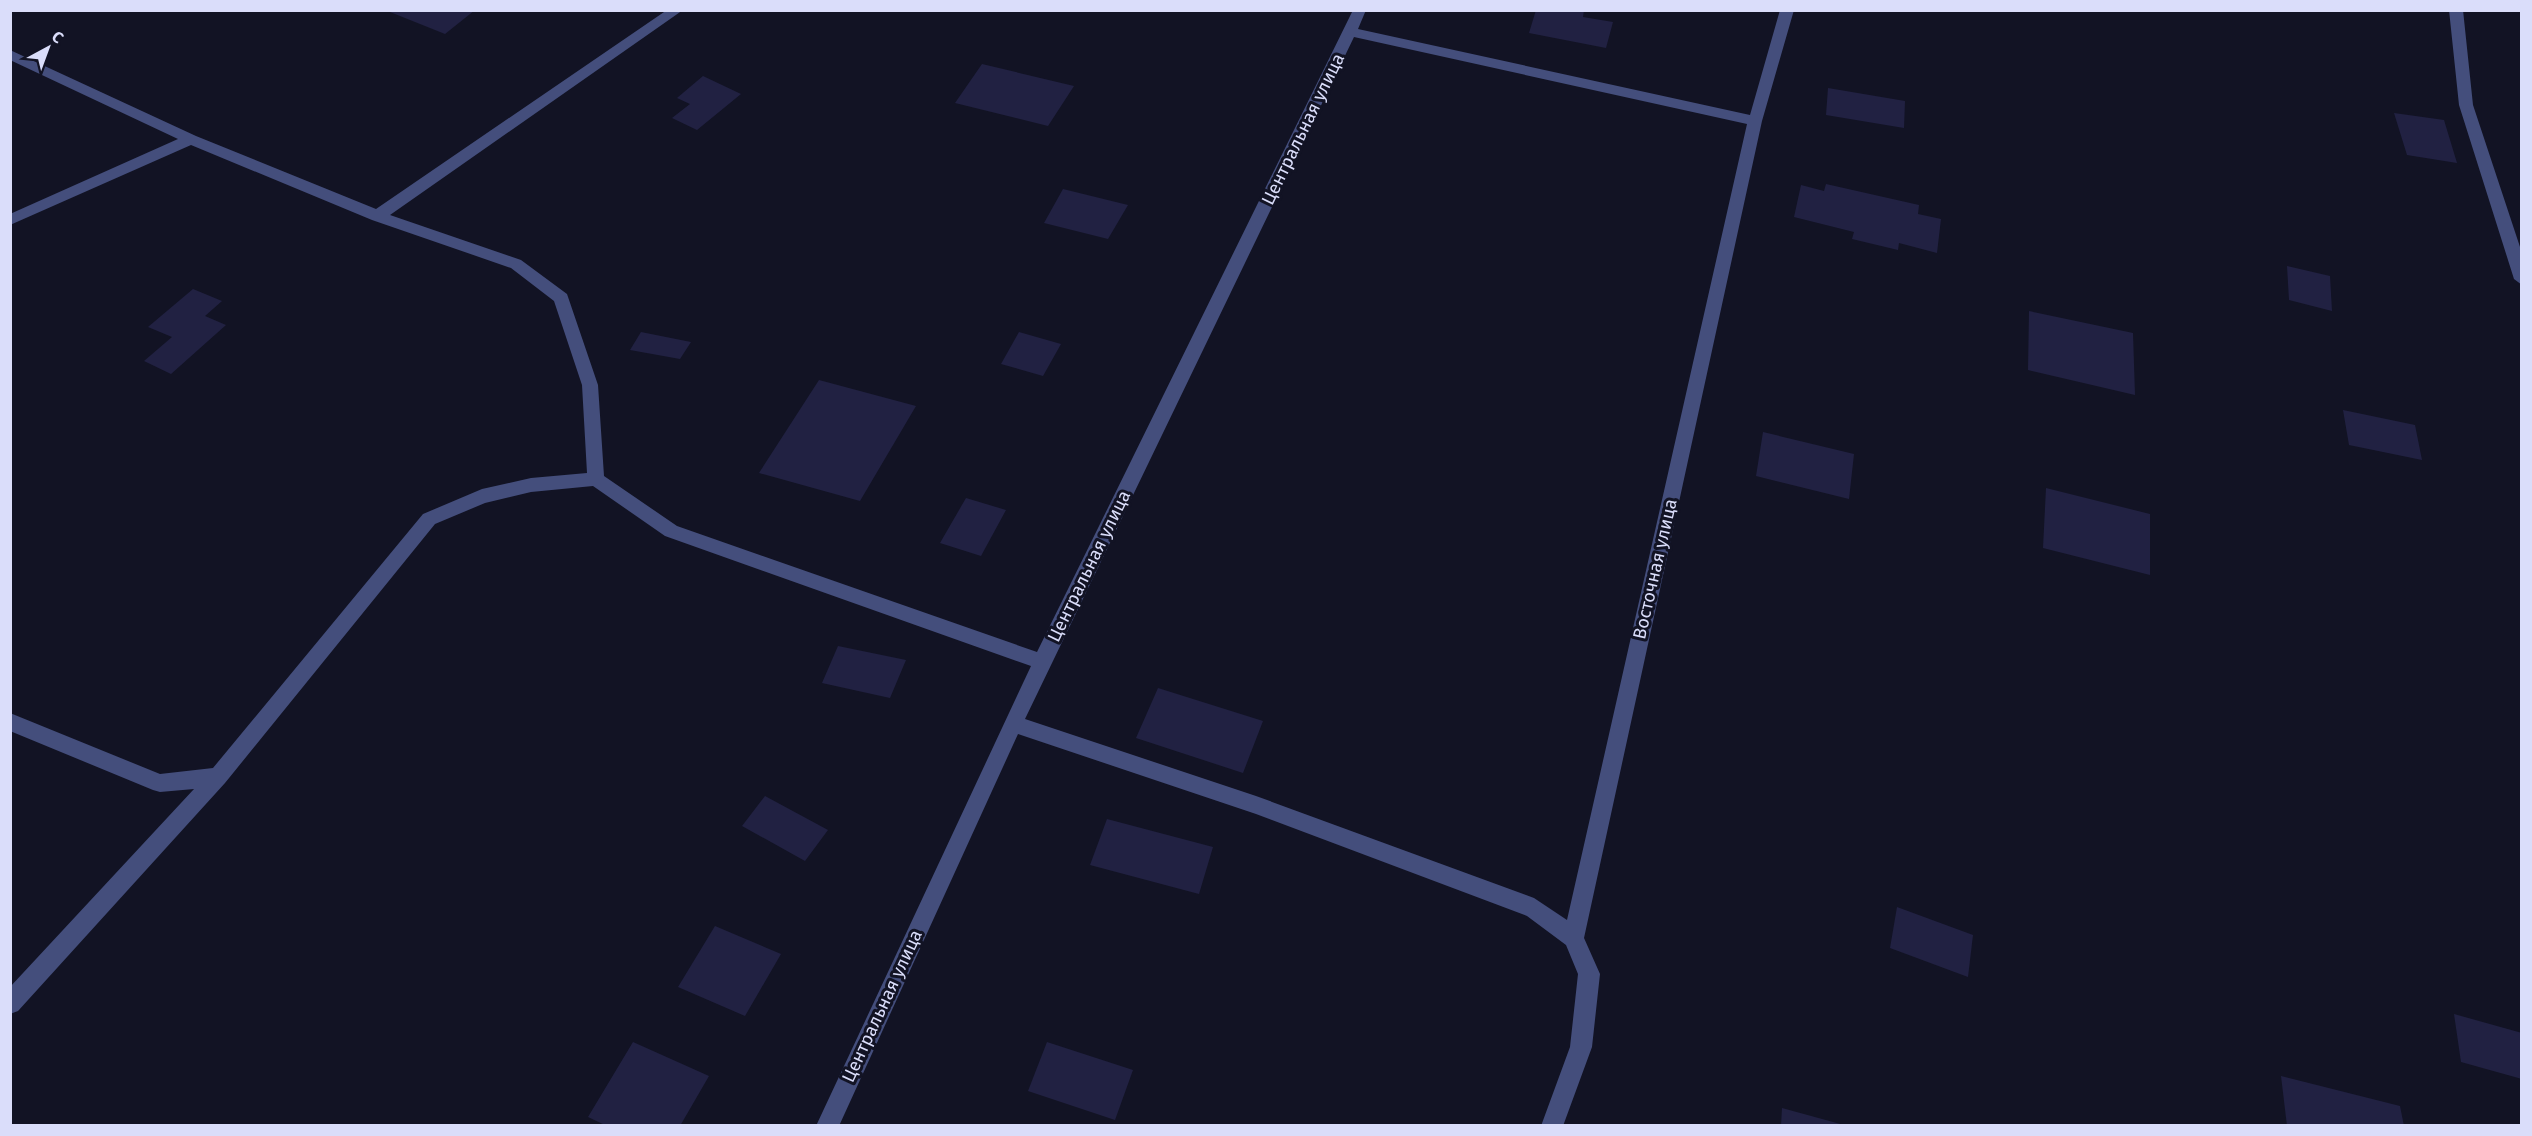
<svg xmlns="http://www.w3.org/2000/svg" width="2532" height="1136" font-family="'Fira Sans',sans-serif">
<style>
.building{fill:#212142}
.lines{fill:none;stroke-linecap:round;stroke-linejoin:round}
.minor{fill:#444e7c;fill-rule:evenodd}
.labels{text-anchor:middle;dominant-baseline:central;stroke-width:6;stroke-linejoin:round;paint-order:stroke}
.street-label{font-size:18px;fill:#daddfa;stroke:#121324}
</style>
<rect width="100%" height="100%" fill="#121324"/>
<!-- building -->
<path class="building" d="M385,10H475L445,34Z
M1536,10H1584L1583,17L1613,22L1606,48L1529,33Z
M982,64L1074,86L1048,126L955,103Z
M703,76L741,94L697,130L672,118L690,104L677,98Z
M1828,88L1905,101L1904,128L1826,115Z
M2394,113L2444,120L2457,163L2407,155Z
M1826,184L1919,205L1918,214L1941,219L1937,253L1899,243L1898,250L1852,239L1854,232L1794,217L1801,185L1824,191Z
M1063,189L1128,205L1108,239L1044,223Z
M2287,266L2330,276L2332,311L2289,300Z
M193,289L222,301L205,316L226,325L171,374L144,361L172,337L148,327Z
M2029,311L2133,333L2135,395L2028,370Z
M641,332L691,342L680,359L630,350Z
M1019,332L1061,344L1043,376L1001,364Z
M819,380L916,406L860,501L759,473Z
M2343,410L2415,425L2422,460L2349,445Z
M1763,432L1854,454L1849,499L1756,476Z
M2046,488L2150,514V575L2043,548Z
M966,498L1006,510L981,556L940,543Z
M838,646L906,660L890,698L822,683Z
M1158,688L1263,721L1243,773L1136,738Z
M765,796L828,830L805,861L742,826Z
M1107,819L1213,847L1199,894L1090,865Z
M1897,907L1973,935L1968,977L1890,948Z
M715,926L781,954L745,1016L678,987Z
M2454,1014L2522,1033V1079L2461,1062Z
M633,1042L709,1076L680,1126H607L588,1117Z
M1047,1042L1133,1070L1115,1120L1028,1091Z
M2281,1076L2400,1106L2404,1126H2287Z
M1782,1108L1844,1125V1126H1781Z"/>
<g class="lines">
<!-- minor -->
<path class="minor" d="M667,10H683L390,215L521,260L567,294L598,385L604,476L677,526L1037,652L1353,10H1366L1358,29L1750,115L1780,10H1794L1762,121L1584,938L1600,974L1592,1047L1563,1126H1541L1570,1047L1578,974L1566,945L1527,916L1256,814L1018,734L839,1126H816L1031,666L665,536L593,486L531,492L485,503L435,524L225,783L18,1011L10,1014V987L194,789L160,792L153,790L10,731V713L160,774L213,768L423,514L482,489L531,478L587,473L582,385L554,301L511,268L372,220L191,145L10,225V214L178,139L10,60V50L196,136L376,209ZM1354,37L1747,124L1567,920L1534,898L1256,796L1025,719Z
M2449,10H2463L2473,105L2522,253V285L2514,279L2459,105Z"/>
</g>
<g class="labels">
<!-- street labels -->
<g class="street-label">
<text transform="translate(1303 129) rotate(-64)">Центральная улица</text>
<text transform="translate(1089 566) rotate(-64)">Центральная улица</text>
<text transform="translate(1655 569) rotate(-77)">Восточная улица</text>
<text transform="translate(882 1006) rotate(-65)">Центральная улица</text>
</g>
</g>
<!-- border -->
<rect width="2532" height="1136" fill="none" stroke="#daddfa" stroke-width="24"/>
<!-- north arrow -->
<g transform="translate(48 48) rotate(41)" stroke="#121324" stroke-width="4.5" paint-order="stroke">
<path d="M0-4.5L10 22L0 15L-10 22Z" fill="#daddfa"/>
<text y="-9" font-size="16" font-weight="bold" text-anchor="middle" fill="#daddfa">С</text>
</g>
</svg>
